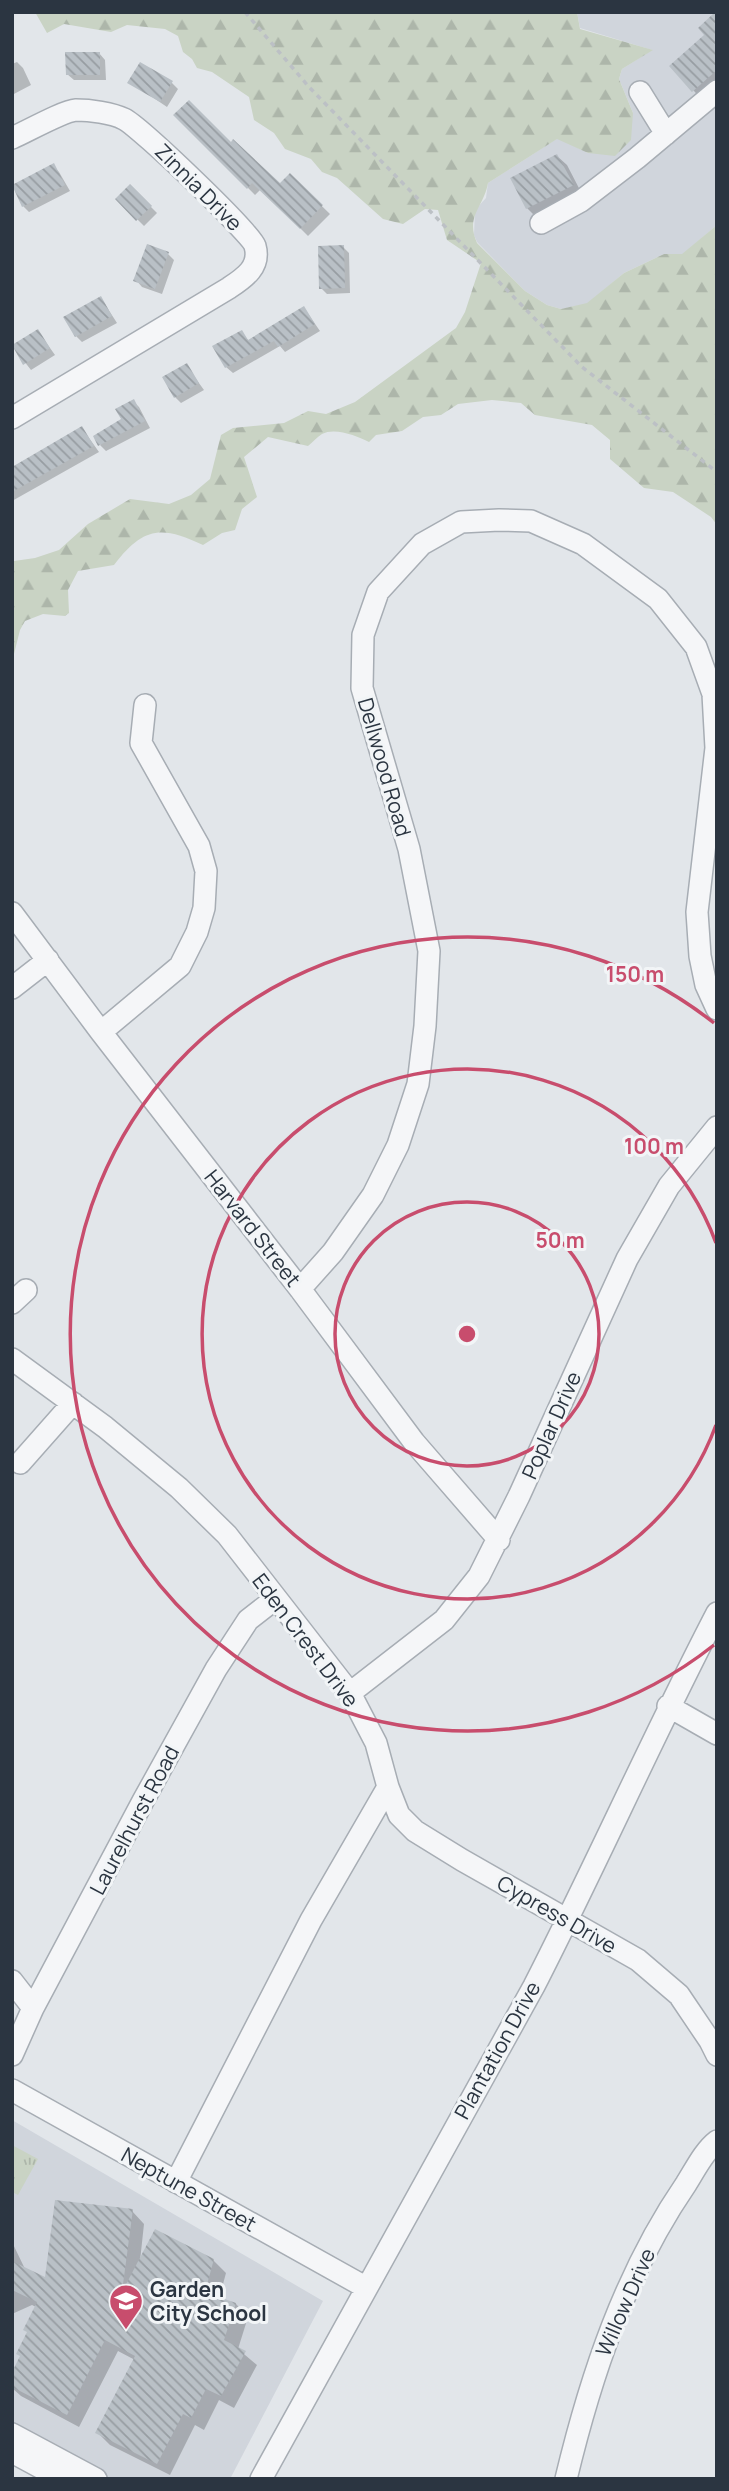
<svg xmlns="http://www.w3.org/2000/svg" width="729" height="2491" font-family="Manrope,sans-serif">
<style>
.built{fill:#d0d5dc}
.forest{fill:url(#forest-firs)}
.park{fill:url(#park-tufts)}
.shadow{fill:#0003}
.building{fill:url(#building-back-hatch)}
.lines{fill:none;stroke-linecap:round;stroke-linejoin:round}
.minor-casing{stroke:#a7adb4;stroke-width:24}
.path{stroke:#bcc0c5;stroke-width:3.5;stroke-dasharray:5 5;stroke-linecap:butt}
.minor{stroke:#f5f6f8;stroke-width:21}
.ring{fill:none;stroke:#c84d6d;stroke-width:3.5}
.labels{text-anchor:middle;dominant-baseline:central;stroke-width:6;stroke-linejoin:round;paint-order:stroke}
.street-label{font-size:21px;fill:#2b3541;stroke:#f2f5f7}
.poi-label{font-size:21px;font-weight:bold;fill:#2b3541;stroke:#f2f5f7;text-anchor:start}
.centre{fill:#c84d6d;stroke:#f2f5f7;stroke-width:3.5}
.ring-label{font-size:21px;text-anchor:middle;font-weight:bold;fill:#c84d6d;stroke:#f2f5f7;stroke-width:6;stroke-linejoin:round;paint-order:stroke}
</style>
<defs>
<pattern id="forest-firs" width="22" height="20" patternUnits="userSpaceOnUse" patternTransform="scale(1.75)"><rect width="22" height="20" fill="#c9d3c4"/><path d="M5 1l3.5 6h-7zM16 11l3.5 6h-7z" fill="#adb6aa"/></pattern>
<pattern id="park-tufts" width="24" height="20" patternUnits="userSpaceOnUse" patternTransform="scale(1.75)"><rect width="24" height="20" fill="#c9d3c4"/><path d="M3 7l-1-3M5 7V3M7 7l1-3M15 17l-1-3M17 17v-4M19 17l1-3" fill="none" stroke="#adb6aa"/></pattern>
<pattern id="building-back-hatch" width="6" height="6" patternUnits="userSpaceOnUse" patternTransform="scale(1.75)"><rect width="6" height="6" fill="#b9c0c6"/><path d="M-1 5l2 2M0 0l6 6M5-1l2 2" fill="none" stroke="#979da2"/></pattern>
</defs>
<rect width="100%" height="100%" fill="#e2e6ea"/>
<!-- built -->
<path class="built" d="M577,12H717V225L682,255L664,254L624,273L587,304L561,309L547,305L525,291L477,242L474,235L475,210L486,198L488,183L558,138L588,153L633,113L619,79L622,69L652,50L580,28Z
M12,2120L323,2301L230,2479H87L12,2438Z"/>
<!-- forest -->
<path class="forest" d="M35,12H577L580,29L653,50L622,69L619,79L633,113L631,140L615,156L588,153L557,139L488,183C484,207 465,216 477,243L525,291L547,305L561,309L587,303L624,273L664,254H682L717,225V525L711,517L673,492L644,488L610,459V440L592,425L535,415L521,403L492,400L458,404L441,415L423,417L402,431L376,435L369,442C357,436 335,427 322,434C317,437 312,443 308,446L268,437L244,457L257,497L242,509L235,530L222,533L203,545C161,525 143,527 114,565L78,571L68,590L69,613L65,616L43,614L25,621L20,630L14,654L12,655L14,561L35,558L59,550L88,524L130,499L169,504L191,495L210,479L221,435L233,428L284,423L308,411L326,414L355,402L456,328L465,312L481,263L447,240L438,210L425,209L403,224L383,219L337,178L322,172L311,159L285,149L274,133L254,120L249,97L212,72L197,68L192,59L183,52L178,36L165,29L127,25L111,32L64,24L47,33Z"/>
<!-- park -->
<path class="park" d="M12,2145L38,2159L18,2195L12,2192Z"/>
<!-- shadow -->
<path class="shadow" d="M717,13V94L706,104L671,66L706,35L700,28Z
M99,53L105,60L106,80H74L67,74Z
M17,62L23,68L31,85L12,95V64Z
M130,82L172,83L178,89L167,107Z
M176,115L280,185L290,175L330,214L308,236L261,189L255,195Z
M557,156L567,165L582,194L537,218L527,208Z
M53,166L59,172L70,191L29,212L23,206Z
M130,186L157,213L144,226L117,199Z
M343,247L349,253L350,293L327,294L321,288Z
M168,254L174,260L162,294L142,287L136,280Z
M101,298L117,323L82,342L76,336Z
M304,308L320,331L285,352L280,346L233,373L226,367L215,347L241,332L249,341Z
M38,331L55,355L31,370L13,347Z
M186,365L204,390L181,403L175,397Z
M133,401L139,407L150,428L106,451L100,445L123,420Z
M82,428L99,452L12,501V469Z
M132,2211L144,2224L140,2261L213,2260L226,2273L219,2299L236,2304L248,2317L238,2349L257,2365L234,2408L219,2400L204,2430L195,2425L170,2475L110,2445L97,2432L135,2360L118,2351L79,2427L21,2396L12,2388V2376L22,2357L36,2307L32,2305L12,2314V2242L25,2269L47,2280Z"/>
<!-- building -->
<path class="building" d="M715,12L717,70L692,92L669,66L704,35L698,28Z
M65,52H100V75H66Z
M140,62L173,81L160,102L127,83Z
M189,100L231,142L233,139L280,183L290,173L323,205L300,229L252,183L247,189L173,115Z
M557,154L574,185L526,209L510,178Z
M54,163L65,185L22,207L12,185Z
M130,184L152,206L136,221L115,199Z
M147,244L169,252L155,289L133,281Z
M344,245L345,288L319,289L318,246Z
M101,296L112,316L75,337L63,317Z
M304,306L315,324L278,347L274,341L225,368L212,346L242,330L248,340Z
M38,329L50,348L23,365L12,345Z
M187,363L199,383L174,398L162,377Z
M134,399L145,421L98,446L93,436L121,419L115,409Z
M82,426L94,446L12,492V467Z
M55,2200L133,2209L122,2292L155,2229L214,2259L205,2292L236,2303L224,2340L246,2351L221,2396L206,2389L191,2418L183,2414L157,2464L95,2433L135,2356L105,2340L67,2415L12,2387V2372L20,2356L16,2354L27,2332L23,2330L37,2302L12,2290V2261L45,2277Z"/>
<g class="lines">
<!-- minor casing -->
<g class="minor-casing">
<path id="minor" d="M640,92L666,134
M12,138C26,132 63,111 76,110C90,110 112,113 124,119C140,127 251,233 255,246C261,267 244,278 229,288L12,418
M541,223L581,201L637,158L717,91
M12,913L101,1032L300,1289L414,1442L499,1540
M12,988L48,960
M101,1032L180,966L197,932L204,908L206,871L199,846L141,743L145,705
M300,1289L333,1252L373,1195L398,1145L418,1084L425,1026L429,951L409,849L362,688L363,635L378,592L422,544L461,522L499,520L531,521L583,544L658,599L696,647L713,694L716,748L697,912L700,956L706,985L717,1009
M12,1303L26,1290
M12,1359L105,1427L179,1488L227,1535L350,1693L376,1743L388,1787L311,1920L176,2182
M20,1463L73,1403
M350,1693L444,1620L479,1576L519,1496L627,1259L669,1186L717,1127
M668,1706L717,1734
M388,1787L399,1815L415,1831L462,1860L638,1960L679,1995L710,2041L717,2055
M12,1981L33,2008
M12,2055L33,2008L143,1801L216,1669L248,1620L275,1599
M12,2090L365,2287
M12,2434L96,2479
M12,2452L62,2479
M261,2479L534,1986C597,1863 653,1736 717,1613
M566,2479C591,2375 625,2273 686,2184C695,2170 704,2151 717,2141"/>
</g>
<!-- path -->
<path class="path" d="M245,12L309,87L582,367L717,472"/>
<!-- minor -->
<use href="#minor" class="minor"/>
</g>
<!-- distance rings -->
<g class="ring">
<circle cx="467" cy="1334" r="132"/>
<path d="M716 1425A265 265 0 1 1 716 1243"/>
<path d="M714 1645A397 397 0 1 1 714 1023"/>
</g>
<!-- icons -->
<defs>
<g id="school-pin" transform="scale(1.75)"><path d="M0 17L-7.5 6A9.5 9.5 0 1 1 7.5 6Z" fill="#c84d6d" stroke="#f2f5f7"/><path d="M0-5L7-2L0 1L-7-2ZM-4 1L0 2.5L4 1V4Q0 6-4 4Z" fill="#fff"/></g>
</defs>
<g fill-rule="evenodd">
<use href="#school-pin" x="126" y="2301"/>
</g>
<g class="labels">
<!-- street labels -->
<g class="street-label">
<text transform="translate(199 187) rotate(45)">Zinnia Drive</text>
<text transform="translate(385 767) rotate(74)">Dellwood Road</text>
<text transform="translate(253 1228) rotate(52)">Harvard Street</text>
<text transform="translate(551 1425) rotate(-66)">Poplar Drive</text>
<text transform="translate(306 1640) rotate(53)">Eden Crest Drive</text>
<text transform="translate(134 1820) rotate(-62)">Laurelhurst Road</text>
<text transform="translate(557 1914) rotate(30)">Cypress Drive</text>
<text transform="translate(497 2050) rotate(-61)">Plantation Drive</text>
<text transform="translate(189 2189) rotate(29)">Neptune Street</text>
<text transform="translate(625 2302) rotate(-66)">Willow Drive</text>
</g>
<!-- poi labels -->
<g class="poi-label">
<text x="150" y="2289">Garden<tspan x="150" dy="24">City School</tspan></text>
</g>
</g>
<circle cx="467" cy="1334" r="10" class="centre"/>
<g class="ring-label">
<text x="635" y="982">150 m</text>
<text x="654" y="1154">100 m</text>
<text x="560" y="1248">50 m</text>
</g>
<!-- border -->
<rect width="729" height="2491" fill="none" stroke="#2b3541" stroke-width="28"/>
</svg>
